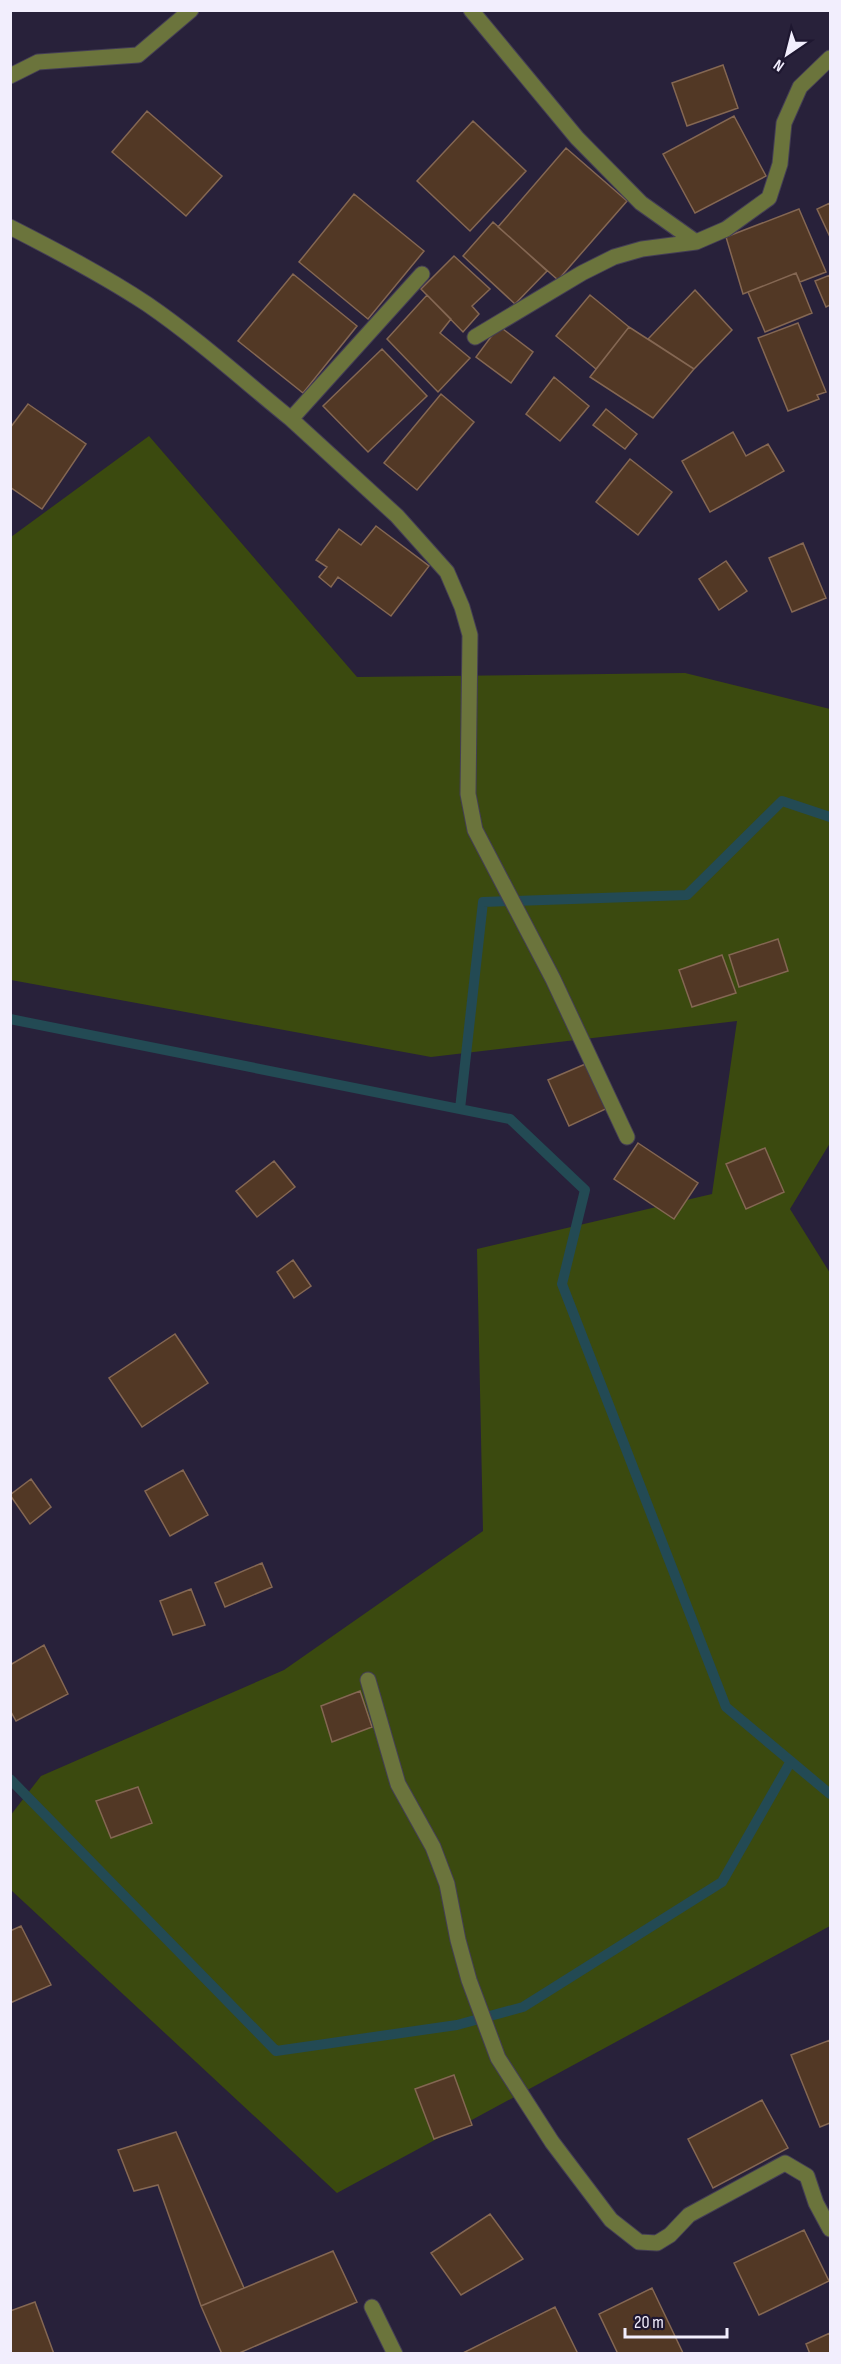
<svg xmlns="http://www.w3.org/2000/svg" width="841" height="2364" font-family="'Sofia Sans Condensed',sans-serif">
<style>
.green{fill:#3b4a0f}
.lines{fill:none;stroke-linecap:round;stroke-linejoin:round}
.stream{stroke:#234a54;stroke-width:10}
.building{fill:#523825;stroke:#846753;stroke-width:1.5}
.street-casing{stroke:#443e55;stroke-width:17}
.street{stroke:#6b743c;stroke-width:15}
</style>
<rect width="100%" height="100%" fill="#28213a"/>
<!-- green -->
<path class="green" d="M149,436L357,677L685,673L830,709V1143L790,1209L830,1273V1926L337,2193L11,1890L10,1816L41,1776L284,1670L483,1531L477,1249L712,1194L737,1021L431,1057L11,980V537Z"/>
<g class="lines">
<!-- stream -->
<path class="stream" d="M10,1019L510,1119L585,1190L562,1284L726,1707L830,1794
M460,1109L483,902L687,895L782,801L830,817
M10,1779L276,2051L457,2025L523,2007L722,1882L791,1761"/>
</g>
<!-- building -->
<path class="building" d="M723,65L738,108L687,126L672,83Z
M147,111L222,176L186,216L112,152Z
M734,116L766,176L695,213L663,154Z
M473,121L526,171L470,231L417,181Z
M566,148L627,201L558,280L498,227Z
M354,194L424,251L368,319L299,262Z
M830,203V237L817,209Z
M799,209L826,272L800,282L796,273L743,294L726,237Z
M493,222L547,271L515,304L463,256Z
M454,256L490,289L472,306L479,314L463,332L421,289Z
M796,273L812,313L765,332L748,292Z
M293,274L357,326L303,393L238,341Z
M830,275V305L826,307L815,281Z
M695,290L732,330L694,369L648,339Z
M427,295L451,319L440,333L470,358L438,392L387,339Z
M590,295L629,327L596,369L556,336Z
M798,323L826,392L817,395L819,399L788,411L758,338Z
M499,326L533,352L511,383L476,357Z
M629,327L694,369L653,418L590,377Z
M382,349L427,396L368,452L323,406Z
M554,377L589,406L560,441L526,414Z
M441,394L474,422L417,490L384,463Z
M28,404L86,444L42,509L10,487V428Z
M606,409L637,434L625,449L593,425Z
M733,432L746,456L768,444L784,471L710,512L682,461Z
M630,459L672,492L638,535L596,502Z
M376,526L429,566L391,616L338,577L331,587L319,577L327,567L316,560L339,529L361,545Z
M803,543L826,598L792,612L769,558Z
M726,561L747,591L719,610L699,579Z
M778,939L788,971L739,987L729,955Z
M722,955L736,993L692,1007L679,970Z
M590,1062L610,1107L569,1126L548,1080Z
M638,1143L698,1183L674,1219L614,1179Z
M765,1148L784,1192L746,1209L726,1164Z
M274,1161L295,1187L257,1217L236,1191Z
M293,1260L311,1286L294,1298L277,1272Z
M175,1334L208,1383L142,1427L109,1378Z
M183,1470L208,1515L170,1536L145,1491Z
M31,1479L51,1507L30,1524L10,1495Z
M262,1563L272,1587L225,1607L215,1583Z
M191,1589L205,1625L173,1635L160,1601Z
M44,1645L68,1694L16,1721L10,1710V1665Z
M360,1691L372,1727L332,1742L321,1706Z
M138,1787L152,1823L111,1838L96,1801Z
M21,1926L51,1985L10,2003V1931Z
M830,2040V2123L820,2127L791,2055Z
M454,2075L472,2125L434,2139L415,2089Z
M762,2100L788,2148L713,2188L688,2139Z
M176,2132L244,2288L201,2306L158,2185L134,2191L118,2150Z
M490,2214L523,2259L461,2295L431,2253Z
M804,2230L829,2281L759,2315L734,2263Z
M333,2251L357,2302L237,2354H222L201,2306Z
M652,2288L683,2353L618,2354L599,2314Z
M35,2302L54,2354H10V2311Z
M555,2307L578,2354H461Z
M830,2333V2354H810L806,2344Z"/>
<g class="lines">
<!-- street casing -->
<g class="street-casing">
<path id="street" d="M471,10L577,138L641,203L696,242
M10,76L38,62L138,55L191,10
M10,227C57,251 103,275 147,304C198,339 243,380 291,419L422,274
M475,337L582,273L614,257L642,249L696,242L726,229L769,198L780,164L784,123L800,87L830,58
M291,419L397,516L447,572L462,607L470,635L468,794L475,830L553,979L627,1137
M368,1680L398,1784L433,1847L447,1884L458,1940L469,1980L498,2058L552,2142L611,2220L639,2242L657,2243L670,2235L689,2215L785,2163L807,2176L816,2203L830,2229
M372,2307L395,2354"/>
</g>
<!-- street -->
<use href="#street" class="street"/>
</g>
<!-- border -->
<rect width="841" height="2364" fill="none" stroke="#f2eefd" stroke-width="24"/>
<!-- north arrow -->
<g transform="translate(787 54) rotate(215)" stroke="#1e1730" stroke-width="4.5" paint-order="stroke">
<path d="M0-4.5L10 22L0 15L-10 22Z" fill="#f2eefd"/>
<text y="-9" font-size="16" font-weight="bold" text-anchor="middle" fill="#f2eefd">N</text>
</g>
<!-- scale -->
<path d="M625 2328v9h102v-9" fill="none" stroke="#f2eefd" stroke-width="3"/>
<text x="634" y="2328" font-size="18" fill="#f2eefd" stroke="#1e1730" stroke-width="4.5" paint-order="stroke">20 m</text>
</svg>
